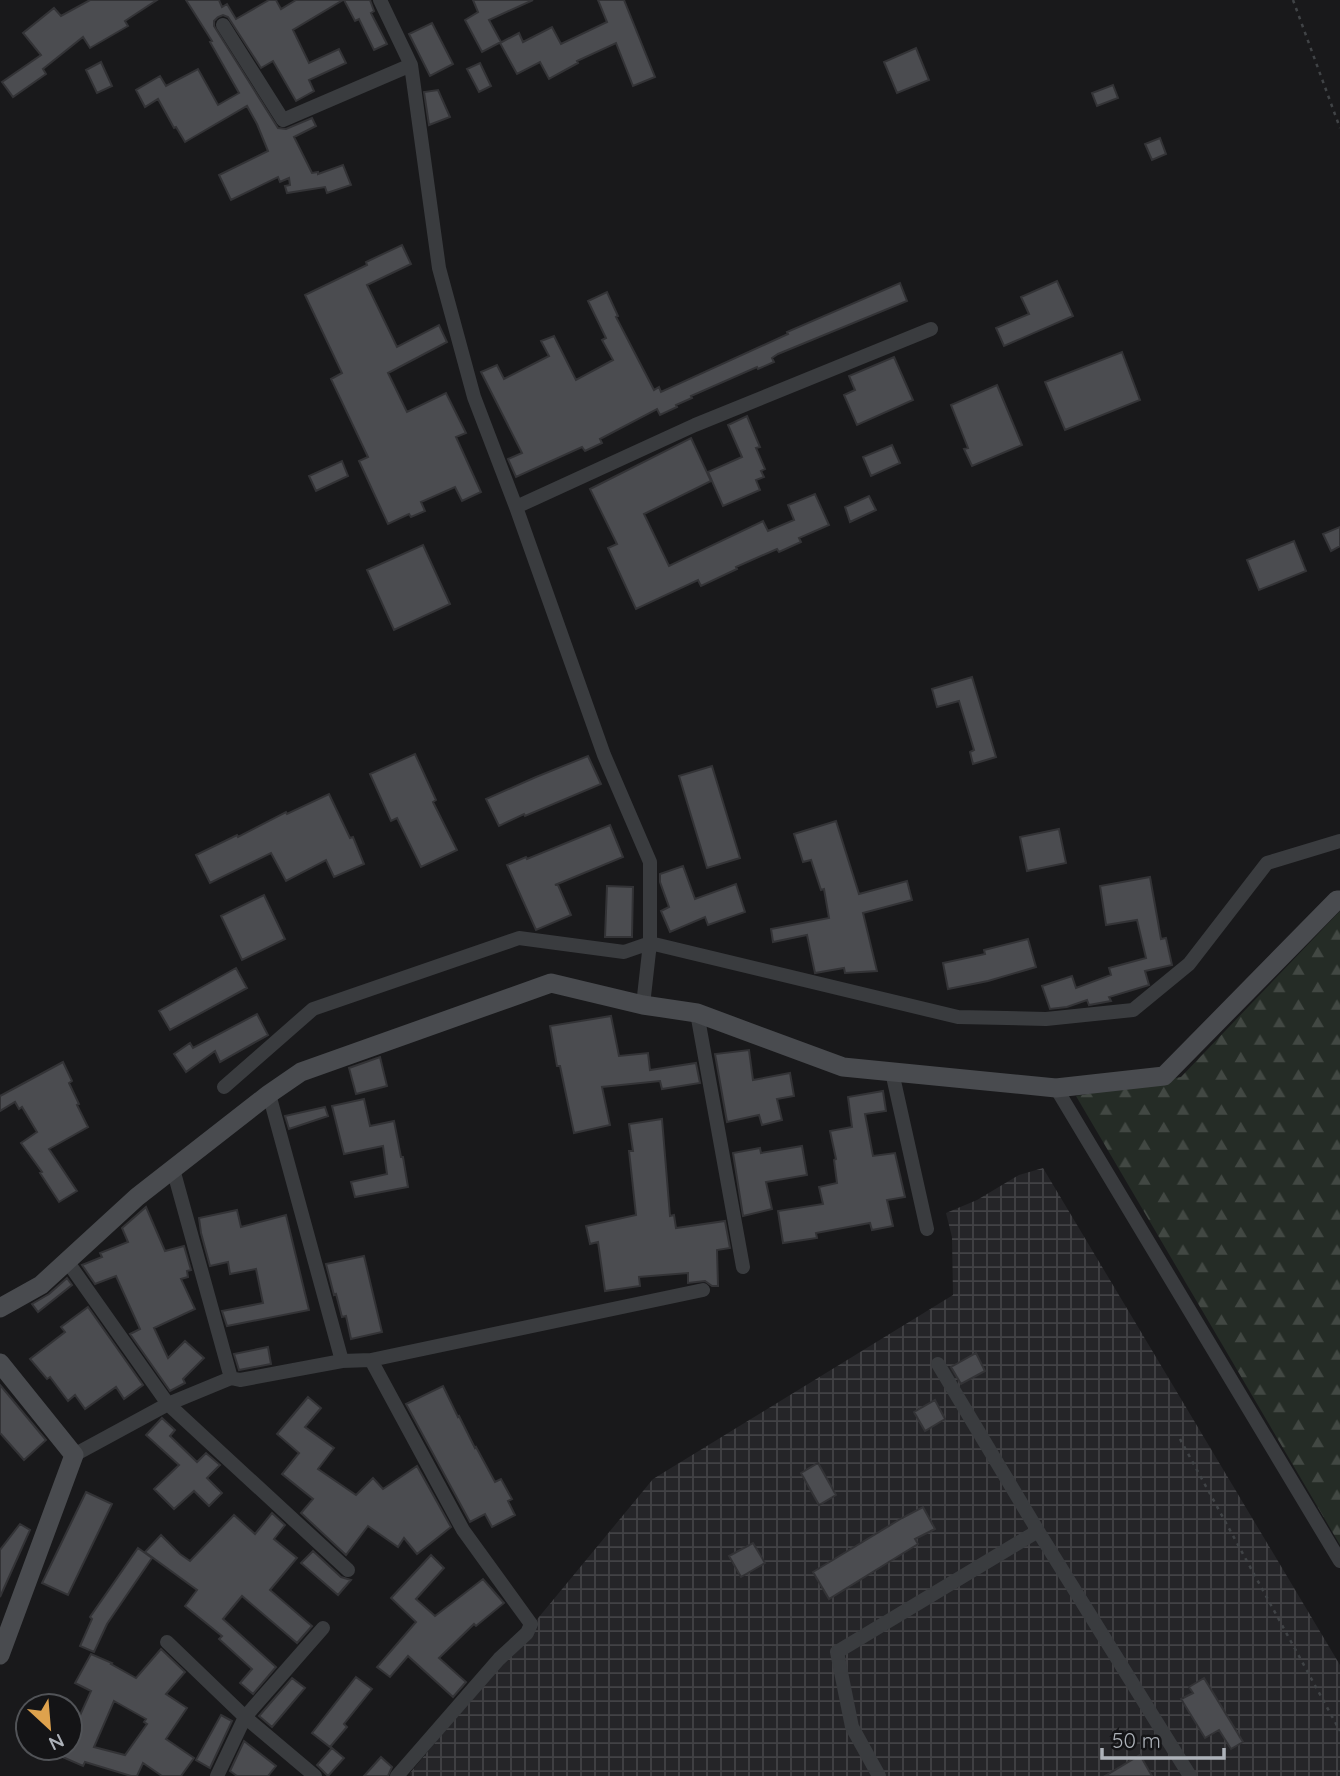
<svg xmlns="http://www.w3.org/2000/svg" width="1340" height="1776" font-family="Quicksand,sans-serif">
<style>
.industrial{fill:url(#industrial-grid)}
.forest{fill:url(#forest-firs)}
.building{fill:#4b4c50;stroke:#333336;stroke-width:2;fill-rule:evenodd}
.lines{fill:none;stroke-linecap:round;stroke-linejoin:round}
.path{stroke:#404346;stroke-width:2.5;stroke-dasharray:3.5 5;stroke-linecap:butt}
.street{stroke:#3a3c3f;stroke-width:14}
.secondary{stroke:#494b4f;stroke-width:19}
</style>
<defs>
<pattern id="industrial-grid" width="8" height="8" patternUnits="userSpaceOnUse" patternTransform="scale(1.75)"><rect width="8" height="8" fill="#252528"/><path d="M0 4h8M4 0v8" fill="none" stroke="#424245"/></pattern>
<pattern id="forest-firs" width="22" height="20" patternUnits="userSpaceOnUse" patternTransform="scale(1.75)"><rect width="22" height="20" fill="#252c26"/><path d="M5 1l3.5 6h-7zM16 11l3.5 6h-7z" fill="#424843"/></pattern>
</defs>
<rect width="100%" height="100%" fill="#19191b"/>
<!-- industrial -->
<path class="industrial" d="M1043,1168L1340,1665V1776H411L410,1773L653,1479L953,1295L952,1237L946,1213L977,1200L1019,1175Z"/>
<!-- forest -->
<path class="forest" d="M1340,911V1545L1076,1096L1181,1077Z"/>
<!-- building -->
<path class="building" d="M90,0H157L125,21L128,26L90,48L83,37L43,69L46,74L13,97L2,82L41,55L23,33L54,8L61,16Z
M186,0H219L222,7L227,4L236,19L269,0H276L281,9L296,0H343L293,30L309,63L339,49L346,63L309,80L314,91L296,101L273,61L261,68L228,17L223,15L218,17L214,21V26L278,128L286,129L312,118L316,126L294,137L312,173L318,172V174L343,165L351,185L327,193L325,187L287,193L285,186L290,185L289,178L280,182L278,177L231,200L219,175L268,151L257,124L247,106L185,142L176,127L174,128L158,99L145,107L136,90L160,76L166,86L198,69L218,105L239,93L210,42L212,41Z
M344,0H370L374,11L371,13L387,44L374,50L359,19L355,21Z
M473,0H533L489,20L501,42L482,52L465,20L478,12Z
M598,0H624L655,77L633,86L616,43L577,61L578,63L549,79L540,62L517,74L500,43L519,33L523,42L552,27L561,44L607,22Z
M432,23L453,64L430,76L409,34Z
M916,48L929,80L897,93L884,62Z
M101,62L112,86L97,93L86,70Z
M480,63L491,86L479,92L467,69Z
M1113,85L1118,98L1097,106L1092,93Z
M438,90L450,117L429,125L424,92Z
M1160,138L1166,154L1152,160L1145,144Z
M402,245L411,264L367,285L397,347L439,325L447,342L388,373L407,412L446,393L466,433L456,437L481,492L462,501L455,487L421,502L425,511L411,517L409,514L388,524L359,461L368,457L331,379L342,373L305,295L367,265L366,262Z
M1057,281L1073,316L1004,346L996,328L1029,314L1021,297Z
M900,283L907,301L778,354L772,358L774,362L758,369L757,367L691,396L692,398L676,405L677,407L660,415L657,409L600,439L602,443L585,451L582,447L516,477L508,459L522,453L481,372L497,365L504,379L549,356L541,341L554,336L576,380L613,360L602,340L606,338L588,301L607,292L618,316L616,317L654,390L659,387L661,392L788,334L787,332Z
M1122,352L1140,400L1065,430L1045,382Z
M894,357L913,400L857,425L844,395L855,390L849,376Z
M997,385L1022,445L972,466L964,449L968,448L951,405Z
M747,416L760,447L756,448L765,469L761,471L764,477L756,480L760,490L723,506L708,472L742,457L728,425Z
M691,438L711,481L644,514L669,566L763,521L768,531L794,520L788,505L815,494L829,525L799,538L801,542L779,552L777,549L736,567L737,569L701,586L698,580L636,609L608,548L617,544L590,489Z
M892,445L900,463L871,476L863,457Z
M342,461L348,476L316,491L309,476Z
M869,496L876,510L850,522L845,507Z
M1340,527V546L1331,551L1323,534Z
M1294,541L1306,571L1259,590L1247,560Z
M423,545L450,604L394,630L367,570Z
M972,677L996,757L973,764L970,752L974,750L959,701L937,707L932,689Z
M415,754L436,800L433,802L457,850L421,867L397,818L391,821L370,774Z
M588,756L601,784L525,816L524,814L499,826L486,799L536,777Z
M712,766L740,858L707,868L679,776Z
M329,794L350,838L353,837L364,864L334,877L326,860L286,881L271,853L210,883L196,855L237,835L238,837L286,812L287,814Z
M836,821L859,894L907,881L912,900L863,913L877,971L845,973L844,968L815,973L807,935L773,942L771,929L829,918L824,889L821,890L811,860L803,862L794,834Z
M610,825L623,857L555,885H558L571,915L536,930L507,865L526,857L527,859Z
M1059,829L1066,863L1027,871L1020,837Z
M683,866L695,899L736,884L745,912L708,925L705,917L670,932L661,911L669,907L660,882V874Z
M1150,877L1161,939L1166,938L1172,965L1145,971L1149,985L1109,997L1111,1001L1089,1005L1087,1000L1067,1007L1050,1009L1042,986L1072,976L1076,988L1111,975L1109,968L1146,958L1137,920L1106,925L1100,886Z
M607,886L633,887L632,937H605Z
M264,895L285,939L242,960L221,916Z
M1028,939L1036,967L988,981L948,989L943,963L985,954L984,950Z
M236,968L247,988L170,1030L159,1011Z
M257,1014L268,1035L220,1062L215,1051L186,1072L174,1054L190,1043L193,1048Z
M611,1016L619,1056L648,1053L650,1070L696,1063L700,1083L662,1089L660,1081L602,1087L610,1125L574,1133L560,1066H557L550,1026Z
M749,1050L753,1080L790,1073L794,1096L777,1099L782,1120L762,1125L759,1115L727,1122L715,1054Z
M380,1057L387,1086L356,1094L349,1068Z
M63,1062L72,1081L69,1083L79,1104L77,1105L88,1127L49,1149L77,1191L59,1202L40,1173L42,1172L21,1143L37,1132L22,1107L19,1109L15,1102L0,1111V1096Z
M883,1091L886,1111L865,1114L873,1156L895,1153L905,1197L887,1200L893,1226L872,1230L870,1223L816,1233L817,1238L783,1243L778,1211L823,1204L819,1187L837,1183L834,1160L836,1159L830,1131L852,1127L848,1097Z
M364,1099L370,1126L394,1121L401,1157H403L408,1187L355,1197L351,1182L387,1174L383,1146L344,1154L332,1106Z
M325,1107L328,1116L289,1129L285,1116Z
M662,1119L670,1216L674,1215L676,1228L725,1221L730,1248L717,1250L718,1286H712L705,1281L688,1283V1273L639,1277L640,1286L605,1291L598,1242L590,1244L586,1226L636,1215L629,1151H633L629,1124Z
M802,1146L807,1175L766,1182L772,1209L743,1216L733,1153L760,1148L761,1153Z
M146,1207L165,1251L184,1246L191,1270L187,1271L188,1277L181,1279L195,1309L154,1328L168,1358L185,1341L204,1358L183,1379L185,1383L170,1391L130,1334L140,1329L116,1276L95,1284L82,1265L102,1257L100,1253L128,1242L122,1228Z
M237,1210L241,1227L286,1215L309,1310L227,1326L222,1311L263,1303L256,1269L230,1274L228,1262L210,1266L201,1233L199,1218Z
M364,1256L382,1332L351,1339L346,1316L342,1317L336,1294L334,1295L326,1264Z
M67,1278L72,1285L38,1312L32,1304L49,1294Z
M88,1307L143,1385L124,1399L116,1387L85,1409L75,1395L68,1401L50,1377L47,1379L30,1359L65,1332L61,1327Z
M268,1347L271,1364L239,1370L234,1354Z
M976,1353L985,1371L961,1384L951,1367Z
M0,1385L46,1440L24,1460L0,1433Z
M443,1386L458,1417L459,1416L475,1448L476,1447L495,1482L501,1479L512,1499L508,1501L515,1515L492,1527L485,1514L470,1522L406,1404Z
M308,1397L321,1408L305,1427L334,1448L318,1469L356,1495L373,1478L383,1489L417,1466L451,1527L417,1554L404,1538L398,1547L368,1526L346,1555L301,1513L313,1499L282,1474L299,1453L277,1434Z
M935,1400L945,1419L925,1431L914,1412Z
M162,1418L175,1430L170,1436L197,1462L206,1453L220,1465L207,1478L222,1493L209,1506L194,1491L174,1509L154,1489L179,1465L146,1435Z
M818,1463L836,1495L819,1505L801,1473Z
M86,1492L112,1504L68,1595L42,1583Z
M923,1507L935,1529L915,1539L918,1544L829,1599L813,1572L902,1518Z
M272,1513L285,1525L274,1539L297,1558L270,1590L312,1626L297,1643L242,1596L223,1619L276,1667L253,1694L240,1683L252,1669L219,1639L222,1636L185,1606L197,1590L145,1552L161,1535L180,1554L190,1561L234,1515L255,1534Z
M20,1524L30,1530L0,1597V1550Z
M753,1543L765,1563L741,1577L729,1556Z
M138,1548L152,1558L107,1624L94,1652L80,1646L92,1619L90,1617Z
M313,1551L341,1577L351,1580L338,1595L301,1563Z
M431,1555L444,1568L416,1599L435,1616L483,1579L504,1603L476,1626L474,1624L439,1658L466,1682L453,1697L408,1656L390,1677L377,1667L416,1622L391,1598Z
M161,1649L185,1672L166,1694L187,1708L166,1739L194,1758L181,1776H162L143,1763L137,1776H131L85,1762L83,1766L42,1748H70V1728L74,1720L77,1722L91,1691L75,1683L91,1654L112,1663L111,1664L136,1678ZM114,1701L146,1719L144,1722L147,1724L125,1755L94,1747Z
M356,1677L372,1689L344,1724L347,1727L330,1747L312,1733Z
M292,1678L305,1688L272,1727L259,1716Z
M1204,1678L1243,1742L1231,1749L1219,1730L1205,1738L1181,1699L1193,1693L1189,1687Z
M221,1715L232,1721L210,1768L196,1760Z
M244,1741L276,1766L268,1776H237L230,1771Z
M332,1748L344,1758L328,1776L317,1765Z
M1140,1755L1152,1776H1105Z
M381,1757L392,1767L388,1776H364Z"/>
<g class="lines">
<!-- path -->
<path class="path" d="M1293,0L1340,128
M1180,1439L1340,1731"/>
<!-- street -->
<path class="street" d="M380,0L411,65L439,268L474,397L516,507L604,755L650,862V943L643,1005
M223,25L283,120L411,65
M516,507L695,425L931,329
M697,1013L743,1267
M892,1072L927,1229
M224,1087L313,1009L519,938L624,952L650,943L958,1017L1046,1019L1133,1010L1189,964L1267,863L1340,841
M1056,1088L1340,1561
M269,1094L342,1361
M173,1169L231,1378
M67,1261L168,1404L348,1570
M371,1360L463,1530L531,1624L527,1633L499,1659L397,1776
M938,1364L1038,1531L1190,1776
M74,1455L168,1404L231,1378L240,1380L342,1361L371,1360L703,1290
M167,1642L245,1717L315,1776
M217,1776L245,1717L323,1628
M879,1776L852,1727L837,1652L1038,1531"/>
<!-- secondary -->
<path class="secondary" d="M0,1308L41,1285L137,1197L269,1094L301,1072L551,983L643,1005L697,1013L843,1067L1056,1088L1164,1076L1337,900H1340
M0,1363L74,1455L0,1655"/>
</g>
<!-- north arrow -->
<g transform="translate(49 1727) rotate(154)"><circle r="33" fill="#141416" stroke="#515357" stroke-width="2"/>
<path d="M0-5L12 26L0 18L-12 26Z" fill="#dea24d"/>
<text y="-10" font-size="19" font-weight="bold" text-anchor="middle" fill="#adb2b9">N</text>
</g>
<!-- scale -->
<path d="M1102 1748v10h122v-10" fill="none" stroke="#adb2b9" stroke-width="3.5"/>
<text x="1112" y="1748" font-size="21" fill="#adb2b9" stroke="#141416" stroke-width="5" paint-order="stroke">50 m</text>
</svg>
